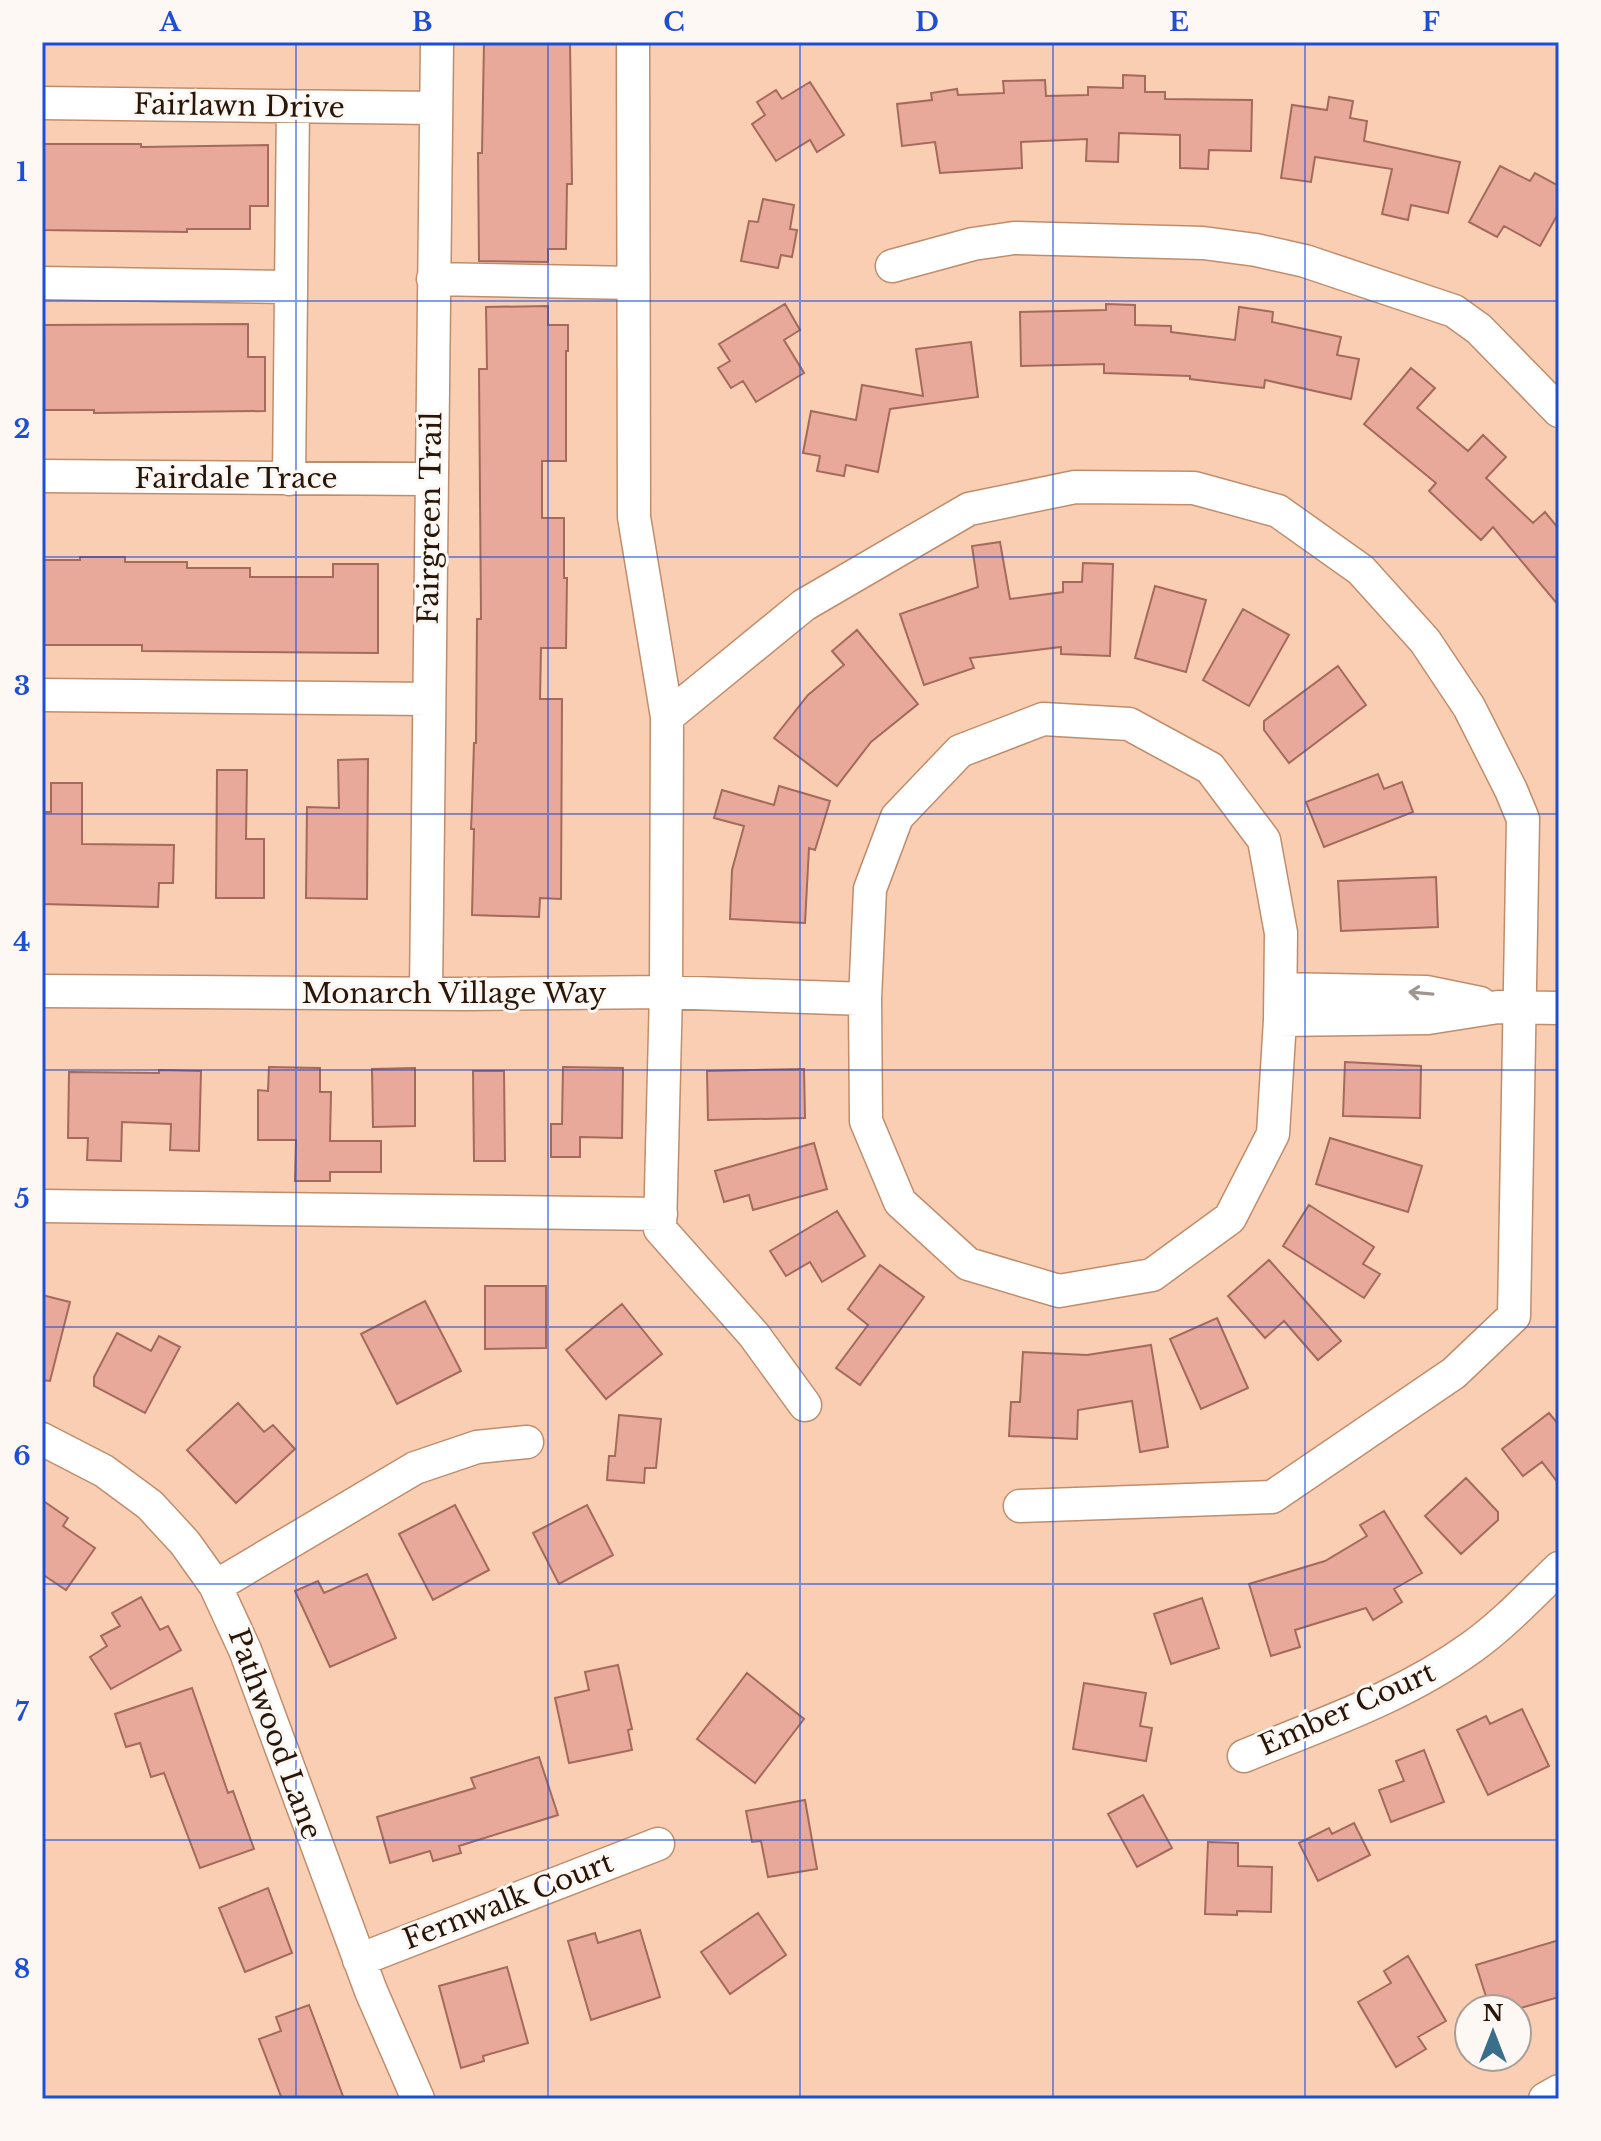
<svg xmlns="http://www.w3.org/2000/svg" width="1601" height="2141" font-family="'Libre Baskerville',serif">
<style>
.building{fill:#e8a99b;stroke:#a36a5d;stroke-width:2}
.lines{fill:none;stroke-linecap:round;stroke-linejoin:round}
.minor-casing{stroke:#c08d6c;stroke-width:35}
.minor{stroke:#fff;stroke-width:32}
.oneway{stroke:#9f9690}
.grid{fill:none;stroke:#1d4ed8;stroke-width:2;stroke-opacity:0.55}
.labels{text-anchor:middle;dominant-baseline:central;stroke-width:6;stroke-linejoin:round;paint-order:stroke}
.street-label{font-size:28px;fill:#291609;stroke:#fdf8f4}
.neatline{fill:none;stroke:#1d4ed8;stroke-width:3}
.grid-label{font-size:26px;text-anchor:middle;font-weight:bold;fill:#1d4ed8}
</style>
<rect width="100%" height="100%" fill="#f9ceb2"/>
<!-- building -->
<path class="building" d="M484,42H570L572,184H567L566,249H548V262L479,261L478,153H482Z
M1123,75L1145,76V92H1165V99L1252,100L1251,151L1209,150L1208,169L1180,168V135L1119,133L1118,162L1086,161L1087,139L1021,142L1022,168L940,173L935,142L902,146L897,104L932,100L931,93L957,89L958,95L1004,93L1003,81L1045,80L1046,96L1088,95V87L1123,88Z
M810,82L844,135L817,152L810,140L776,161L752,124L765,115L757,102L776,90L782,99Z
M1329,97L1353,101L1350,118L1367,121L1364,141L1460,162L1448,213L1411,205L1408,220L1382,214L1392,169L1315,157L1311,182L1281,178L1292,105L1327,110Z
M42,144H141V147L268,145V206H250V229H187V232L42,230Z
M1500,166L1530,181L1535,173L1559,186V212L1540,246L1504,226L1497,237L1469,222Z
M763,199L794,205L790,229L797,230L792,257L781,255L778,268L741,261L749,221L758,222Z
M785,304L800,330L784,340L804,373L756,402L743,381L731,388L718,368L730,361L719,344Z
M1106,304L1135,305V325L1171,326V332L1235,340L1239,307L1273,312L1272,322L1341,337L1337,355L1359,359L1351,399L1265,380L1264,388L1190,379V376L1104,373V364L1021,366L1020,312L1106,310Z
M548,306V325H568V351H566V461H542V518H564V578H567L566,648H541L540,699H562L561,899L540,898L539,917L472,915L474,829H471L472,807L474,743H476L477,619H481L479,369H487L486,307Z
M248,324V357H265V411L94,413V410H42V325Z
M971,342L978,397L890,409L878,472L846,465L844,476L817,471L820,456L803,453L811,411L856,420L862,385L923,396L916,349Z
M1411,368L1435,388L1417,408L1468,451L1483,435L1506,457L1486,478L1533,523L1545,512L1559,529V606L1493,527L1481,540L1429,491L1436,483L1364,424Z
M1000,542L1010,599L1063,592V582H1082L1083,563L1113,564L1110,656L1061,654V647L970,658L974,668L924,685L900,614L978,587L972,546Z
M80,557H125V562H187V568H250V577H333V564H378V653L142,651V645H42V560H80Z
M1155,586L1206,600L1186,672L1135,658Z
M1243,609L1289,635L1249,706L1203,680Z
M857,630L918,704L871,742L837,786L774,738L808,695L844,665L832,651Z
M1338,666L1366,705L1289,763L1264,730V721Z
M368,759L367,899L306,898L307,807L339,808L338,760Z
M217,770H247L246,839H264V898H216Z
M1378,774L1384,789L1402,782L1413,812L1324,847L1306,802Z
M51,783H82V844L174,845L173,883H159L158,907L42,904V812H51Z
M779,786L830,801L815,850L809,848L805,923L730,919L732,870L744,826L714,818L722,790L774,805Z
M1436,877L1438,927L1341,931L1338,881Z
M1345,1062L1421,1066L1420,1118L1343,1116Z
M269,1067L320,1068V1092H331L330,1141H381V1172H330V1181H295L296,1140H258V1090L268,1091Z
M563,1067L623,1068L622,1138L580,1137V1157H551V1124H562Z
M415,1068V1126L373,1127L372,1069Z
M804,1069L805,1118L708,1120L707,1071Z
M159,1070L201,1071L199,1151L170,1150L171,1124L122,1122L121,1161L87,1160L88,1138H68L69,1072L159,1073Z
M473,1071H504L505,1161H474Z
M1330,1138L1422,1166L1408,1212L1316,1184Z
M814,1143L827,1189L753,1210L749,1195L724,1202L715,1171Z
M1309,1205L1374,1247L1363,1264L1380,1274L1364,1298L1283,1246Z
M837,1211L865,1256L822,1282L810,1262L786,1276L770,1251Z
M1269,1260L1341,1341L1318,1360L1284,1321L1265,1338L1228,1296Z
M880,1265L924,1297L860,1385L836,1368L868,1325L848,1309Z
M485,1286H546V1348L485,1349Z
M42,1295L70,1302L50,1381L42,1380Z
M425,1301L461,1371L397,1404L361,1334Z
M622,1304L662,1354L606,1399L566,1350Z
M1217,1318L1248,1388L1201,1409L1170,1339Z
M117,1333L151,1351L159,1336L180,1347L145,1413L94,1386V1377Z
M1151,1345L1168,1447L1140,1452L1132,1401L1078,1410L1077,1439L1009,1436L1011,1402H1020L1023,1352L1087,1355Z
M238,1403L264,1432L273,1425L295,1449L236,1503L187,1450Z
M1549,1413L1559,1425V1484L1542,1462L1523,1476L1502,1449Z
M619,1415L661,1419L656,1468H645L644,1483L607,1480L609,1456H615Z
M1466,1478L1498,1512V1520L1461,1554L1425,1516Z
M42,1500L68,1518L63,1526L95,1548L66,1590L42,1574Z
M455,1505L489,1570L433,1600L399,1534Z
M587,1505L613,1555L559,1584L533,1533Z
M1384,1511L1422,1573L1394,1589L1402,1602L1373,1620L1366,1608L1295,1630L1300,1647L1271,1656L1249,1584L1325,1561L1367,1536L1360,1525Z
M367,1574L396,1638L330,1667L295,1591L318,1581L324,1593Z
M141,1597L160,1630L168,1626L181,1650L111,1689L90,1657L107,1646L101,1636L120,1626L112,1613Z
M1202,1598L1219,1648L1171,1664L1154,1614Z
M618,1665L632,1729L628,1730L632,1750L569,1763L555,1698L589,1690L585,1672Z
M747,1673L804,1719L755,1783L697,1739Z
M1084,1683L1146,1693L1140,1726L1152,1728L1146,1761L1073,1749Z
M192,1688L228,1793L233,1791L254,1849L200,1868L164,1773L151,1777L140,1743L126,1747L115,1714Z
M1522,1709L1549,1766L1488,1795L1457,1730L1486,1716L1490,1724Z
M1424,1750L1444,1802L1391,1822L1379,1790L1404,1781L1396,1761Z
M539,1757L558,1815L459,1846L461,1853L433,1861L430,1851L390,1863L377,1817L475,1788L471,1778Z
M1143,1795L1172,1848L1137,1867L1108,1814Z
M805,1800L817,1869L768,1877L761,1841L752,1842L746,1811Z
M1354,1823L1370,1855L1318,1881L1299,1843L1329,1828L1332,1834Z
M1208,1842L1238,1843V1866L1272,1867L1271,1912L1237,1911V1915L1205,1914Z
M268,1888L292,1953L245,1972L219,1908Z
M758,1913L786,1955L730,1994L701,1952Z
M640,1930L660,1997L591,2020L568,1941L595,1933L598,1943Z
M1559,1940V1997L1517,2009H1490L1476,1965Z
M1408,1956L1446,2021L1418,2037L1426,2049L1396,2067L1358,2002L1391,1983L1384,1971Z
M507,1967L528,2043L483,2056L484,2061L461,2068L439,1986Z
M309,2005L344,2099H282L259,2039L281,2031L276,2017Z"/>
<g class="lines">
<!-- minor casing -->
<g class="minor-casing">
<path id="minor" d="M633,42L634,517L667,717
M42,103L435,108
M892,266L973,244L1014,238L1203,243L1256,250L1305,261L1454,311L1479,329L1559,411
M433,279L633,283
M42,283L291,287
M42,476L430,479
M289,479L293,106
M42,695L428,699
M1043,719L1129,724L1210,768L1264,840L1281,933L1280,1020L1273,1134L1230,1218L1152,1275L1059,1291L968,1264L900,1202L866,1121L865,999L870,889L897,817L960,751Z
M1281,989L1426,992L1480,1003
M42,991L466,994L666,992L865,999
M426,993L437,42
M1280,1020L1428,1018L1498,1007L1559,1008
M42,1206L661,1214
M805,1405L754,1335L660,1229L666,992L667,717L804,605L969,509L1075,487L1194,488L1278,511L1361,570L1425,641L1469,707L1511,790L1523,819L1514,1316L1454,1373L1272,1497L1020,1506
M42,1439L104,1471L150,1505L185,1543L215,1585L245,1650L371,1991L418,2099
M216,1586L415,1468L477,1447L527,1442
M1244,1756C1322,1724 1403,1697 1472,1647C1504,1624 1531,1595 1559,1568
M359,1960L658,1844
M1545,2099L1559,2091"/>
</g>
<!-- minor -->
<use href="#minor" class="minor"/>
</g>
<!-- one-way arrows -->
<defs><path id="oneway-shaft" d="M-6 0H5M1.5-3L5.5 0L1.5 3" fill="none" stroke-width="1.6" stroke-linecap="round" stroke-linejoin="round" transform="scale(2)"/></defs>
<use class="oneway" href="#oneway-shaft" transform="translate(1421 993) rotate(-175)"/>
<!-- grid -->
<path class="grid" d="M296,42V2099M548,42V2099M800,42V2099M1053,42V2099M1305,42V2099M42,301H1559M42,557H1559M42,814H1559M42,1070H1559M42,1327H1559M42,1584H1559M42,1840H1559"/>
<g class="labels">
<!-- street labels -->
<g class="street-label">
<text transform="translate(239 106) rotate(1)">Fairlawn Drive</text>
<text x="236" y="478">Fairdale Trace</text>
<text transform="translate(430 518) rotate(-89)">Fairgreen Trail</text>
<text x="454" y="993">Monarch Village Way</text>
<text transform="translate(1347 1709) rotate(-24)">Ember Court</text>
<text transform="translate(275 1734) rotate(70)">Pathwood Lane</text>
<text transform="translate(508 1901) rotate(-21)">Fernwalk Court</text>
</g>
</g>
<!-- border -->
<rect width="1601" height="2141" fill="none" stroke="#fdf8f4" stroke-width="88"/>
<!-- north arrow -->
<g transform="translate(1493 2033)"><circle r="38" fill="#fdf8f4" stroke="#a89e96" stroke-width="2"/>
<path d="M0-6L14 30L0 20L-14 30Z" fill="#396f8a"/>
<text y="-12" font-size="22" font-weight="bold" text-anchor="middle" fill="#291609">N</text>
</g>
<rect x="44" y="44" width="1513" height="2053" class="neatline"/>
<g class="grid-label">
<text x="170" y="31">A</text>
<text x="422" y="31">B</text>
<text x="674" y="31">C</text>
<text x="927" y="31">D</text>
<text x="1179" y="31">E</text>
<text x="1431" y="31">F</text>
<text x="22" y="181">1</text>
<text x="22" y="438">2</text>
<text x="22" y="695">3</text>
<text x="22" y="951">4</text>
<text x="22" y="1208">5</text>
<text x="22" y="1465">6</text>
<text x="22" y="1721">7</text>
<text x="22" y="1978">8</text>
</g>
</svg>
